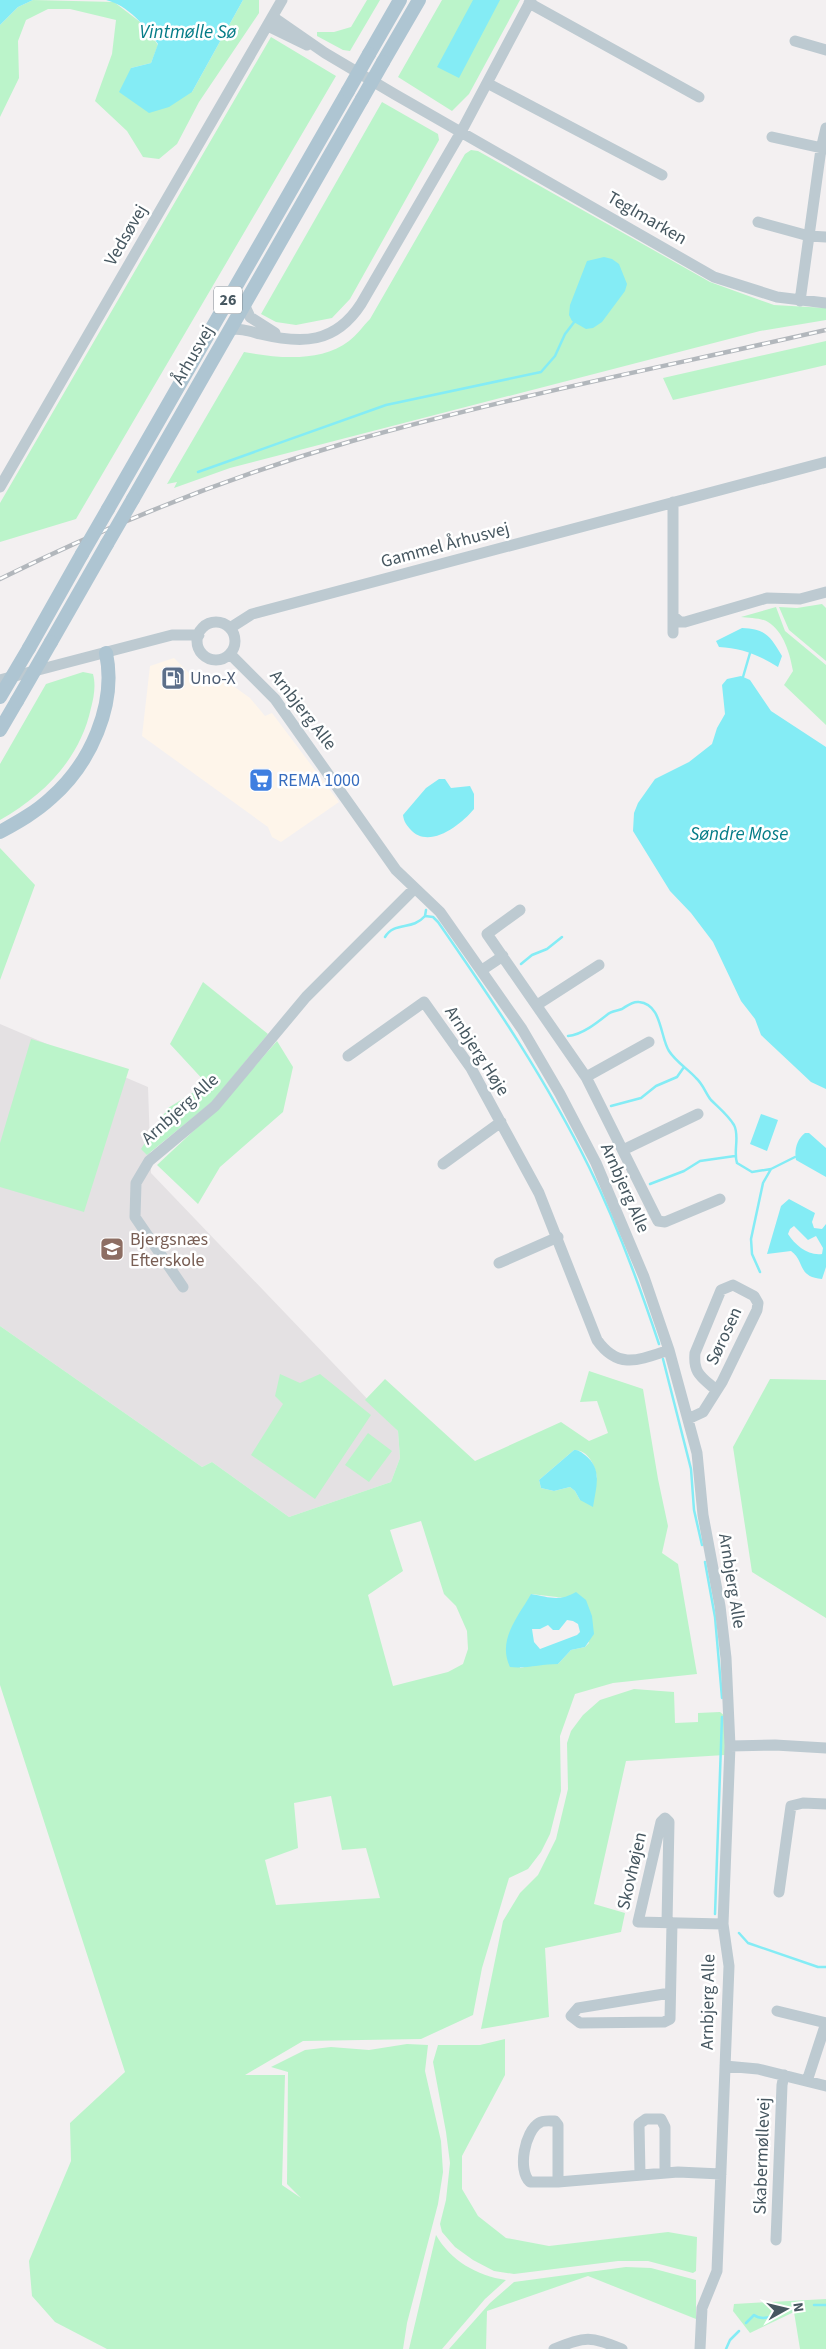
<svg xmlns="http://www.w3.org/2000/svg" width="826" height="2349" font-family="'Source Sans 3',sans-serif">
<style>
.commercial{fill:#fef5ea}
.education{fill:#e4e1e3}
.green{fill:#bbf4ca;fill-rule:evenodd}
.water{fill:#84ecf5;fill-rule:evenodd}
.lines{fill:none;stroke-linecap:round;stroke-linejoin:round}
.stream{stroke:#84ecf5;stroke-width:2.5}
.minor{stroke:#bdcad1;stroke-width:11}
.major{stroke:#aec5d2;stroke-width:14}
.rail-casing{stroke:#b2b7bc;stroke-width:4.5}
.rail{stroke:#fff;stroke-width:2.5;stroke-dasharray:8;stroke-linecap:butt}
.major-bridge{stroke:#aec5d2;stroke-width:14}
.labels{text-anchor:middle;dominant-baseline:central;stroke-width:5;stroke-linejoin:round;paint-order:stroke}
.shield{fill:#fff;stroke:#7e8990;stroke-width:1}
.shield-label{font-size:16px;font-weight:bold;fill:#465760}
.street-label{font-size:18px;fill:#465760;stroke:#fff}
.service-label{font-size:18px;fill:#4e5e75;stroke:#fff;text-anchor:start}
.shop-label{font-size:18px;fill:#366cbe;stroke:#fff;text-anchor:start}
.education-label{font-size:18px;fill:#785e54;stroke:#fff;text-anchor:start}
.water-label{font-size:19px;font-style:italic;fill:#057c87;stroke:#fff}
</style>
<rect width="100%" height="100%" fill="#f3f0f1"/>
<!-- commercial -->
<path class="commercial" d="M174,658L190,674L222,678L250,698L265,716L272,713L339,802L281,842L272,837L268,827L142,736L150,666Z"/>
<!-- education -->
<path class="education" d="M0,1024L148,1087L151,1173L398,1431L400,1458L391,1482L289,1517L212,1462L202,1467L0,1326Z"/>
<!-- green -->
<path class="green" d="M33,0L114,2L144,25L158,45L151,63L131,68L192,92L243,0H259V13L199,102L177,144L159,159L143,157L127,131L95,101L112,54L116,20L70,9H48L26,20L18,41L19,78L0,117V25L18,7Z
M367,0H380L350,51L343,50L317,36V32H334L351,27Z
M442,0H520L469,94L452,111L398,77Z
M271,37L336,76L76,519L0,542V503Z
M382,102L438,134L439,140L350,299L332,318L296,325L276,322L261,314Z
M471,150L478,151L710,282L774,305L826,308V320L760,331L230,468L174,488L177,482L167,484L244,352C277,358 320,363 349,341C357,335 363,326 370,319L465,154Z
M826,341V365L673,400L663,378Z
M822,604L826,608V661L789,630L779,607L797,608Z
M776,607L785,631L826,665V725L784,685L793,671C790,654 784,632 768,622C762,618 749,618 741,617Z
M83,672L93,674C96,685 94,697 91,708C80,759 44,795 0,820V764L46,684Z
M0,848L35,885L0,980Z
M203,982L268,1034L212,1102L147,1155L141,1149L168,1108L207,1084L170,1044Z
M31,1039L129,1069L84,1212L0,1187V1143Z
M277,1041L293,1067L283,1112L220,1167L198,1204L157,1165L218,1108Z
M0,1326L202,1467L212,1462L289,1517L391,1482L400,1458L398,1431L365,1400L385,1379L475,1461L561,1422L589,1441L608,1433L597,1401L580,1402L589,1371L643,1389L658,1479L668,1526L662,1553L678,1564L697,1674L613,1683L575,1694L560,1736L561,1791L550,1834L541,1852L528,1869L509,1878L482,1968L473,2015L421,2039L303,2041L245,2075H285L282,2185L301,2198L287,2184L288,2072L271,2067L305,2050L331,2047L369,2050L407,2044L428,2045L425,2071L441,2141L443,2172L438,2204L407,2323L403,2349H107L55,2322L32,2296L29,2261L71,2161L70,2123L125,2072L0,1685ZM574,1450C589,1450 595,1466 597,1477L580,1500L575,1491L570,1487L554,1491L541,1488L539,1480ZM421,1521L444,1594L456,1606L467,1631L468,1649L463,1664L448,1672L393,1686L368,1595L403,1571L390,1530ZM531,1594L565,1598L589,1643L585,1647L571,1650L558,1664H538L520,1668ZM331,1796L342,1850L366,1848L380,1898L276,1905L265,1860L298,1848L294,1803Z
M280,1374L300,1383L320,1374L371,1415L315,1499L251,1455L283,1404L275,1396Z
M770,1379L826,1380V1618L752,1572L733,1447Z
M368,1433L392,1451L369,1482L345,1465Z
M634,1689L674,1692L675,1723L698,1722V1713L720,1712L725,1716V1755L626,1761L594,1904L625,1913L621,1932L545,1948L549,2017L481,2029L503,1921L520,1893L538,1875L556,1839L568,1789L567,1743L571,1731L583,1715L600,1700Z
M505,2039V2075L462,2156V2189L478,2216L506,2238L549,2246L668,2232L697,2237L696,2271L693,2273L648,2261H618L514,2274L494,2271L473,2260L455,2247L442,2232L440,2224L446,2200L450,2163L446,2132L433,2062L438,2045H480Z
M436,2235C450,2260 477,2276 506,2280L485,2299L442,2349H409Z
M626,2267L651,2268L696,2280V2319L588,2276L487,2311L486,2349H449L490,2303L514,2282Z
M826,2299V2349H800L794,2312L750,2333L733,2311L734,2304Z"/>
<!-- water -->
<path class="water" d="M0,0H33L18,7L0,25Z
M106,0H243L192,92L169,107L149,113L119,92L131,68L151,63L158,44C146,27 128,5 106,0Z
M473,0H500L459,78L437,67Z
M604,257L612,259L619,264L627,284L625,291L602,322L593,328L586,329L572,321L569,315L570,305L587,261Z
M742,628C766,629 770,636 782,656L778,667C759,655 741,648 719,647L716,641Z
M741,676L750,680L771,711L826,747V1089L811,1082L761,1035L755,1019L741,1001L713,942L691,913L670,891L633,831L634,813L638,803L655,779L689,762L712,744L717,728L725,714L722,685L727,679Z
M439,779H445L451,788L470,786L474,794V809C460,826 428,850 410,829C406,824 404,822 403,815L426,788Z
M761,1114L778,1120L767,1151L750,1144Z
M805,1133H809L826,1148V1177L796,1160C794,1150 797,1139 805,1133Z
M789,1199L815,1213L812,1222L814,1228L822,1229L826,1224V1267L822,1279C797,1277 805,1261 791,1251L767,1254L781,1206ZM794,1226L808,1240L816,1236L823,1248L822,1254C808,1256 795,1245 788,1234L790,1229Z
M574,1450C579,1450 581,1452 585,1455C603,1469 596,1487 593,1507L580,1500L575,1491L570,1487L554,1491L541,1488L539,1480Z
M576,1592L586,1600L592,1616L594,1634L585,1647L571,1650L558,1664C542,1664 525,1669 510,1667C497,1640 518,1617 531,1594C549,1597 559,1602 576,1592ZM567,1620L573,1621L578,1624L580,1632L577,1635L540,1649L534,1642L532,1629H540L548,1625L553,1630H559Z"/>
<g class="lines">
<!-- stream -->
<path class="stream" d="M198,472L386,405L541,372L555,356L565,334L575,321
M743,677L750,653
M426,910L425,916L433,917L438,922C493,1001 547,1081 589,1167C617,1224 639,1284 659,1344
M385,937C395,921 412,931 425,916
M521,964L532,955L547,949L562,937
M568,1036C582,1035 598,1022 608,1014C611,1011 617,1011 622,1009C627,1006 632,1001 639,1002C662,1004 660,1037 669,1051C676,1062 688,1069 696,1078C703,1084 706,1094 711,1100C719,1108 728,1115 734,1125C740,1136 733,1151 737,1163L752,1172L771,1169
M611,1106L641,1098L656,1086L677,1077L684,1067
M650,1184L684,1171L700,1161L735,1156
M760,1272L752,1254L751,1239L763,1183L771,1169L795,1157
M663,1359L691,1469L694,1510L702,1545
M705,1562L715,1617L722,1698
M715,1914L722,1717
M739,1933L748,1943L818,1967H826
M814,2305H826
M746,2323L754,2315C766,2324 782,2310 797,2307
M726,2349L730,2340L739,2331"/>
<!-- minor -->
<path class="minor" d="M529,3L699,97
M273,17L325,53L396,95L714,277L777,297L826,303
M268,26L307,45
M795,41L826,50
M487,83L662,175
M772,137L826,149
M758,222L809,236L826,237
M800,301L821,149L826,128
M244,304L250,317L275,333
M229,330C241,328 249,331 260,334C302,344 335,344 361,304L461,132L531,0
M0,487L282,0
M673,616L680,622H685L767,598L800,599L826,592
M197 641a19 19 0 1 1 38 0a19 19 0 1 1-38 0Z
M230,628L252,614L826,462
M673,633V502
M230,654L275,699L396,870L440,912L522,1029L560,1094L596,1163L644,1277L669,1350L697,1453L703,1515L720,1606L726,1658L730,1746L723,1924L729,1966L717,2271L702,2308L700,2349
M0,680L172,635H199
M520,910L487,934L586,1077L658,1221L665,1222L720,1199
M482,970L503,956
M537,1005L599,965
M348,1056L424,1002L471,1068L539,1193L597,1340C618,1370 639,1360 669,1350
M586,1077L649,1042
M623,1150L698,1114
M443,1164L501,1122
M499,1263L558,1237
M183,1287L135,1217L136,1183L149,1161L215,1106L306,997L414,889
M688,1419L703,1412L722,1382L757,1310L758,1303L754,1296L733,1285L721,1290L695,1353C693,1374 702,1377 716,1390
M730,1746L775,1745L826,1748
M779,1892L791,1806L803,1803L826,1804
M667,1923L669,1822L665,1818L661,1822L638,1922L723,1924
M670,1993L578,2008L571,2016L580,2023L664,2022L670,2019L672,1923
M777,2011L826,2023
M725,2066L758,2069L826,2086
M807,2081L826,2023
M640,2175L639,2124L646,2119H661L665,2127V2173
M558,2182H530C517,2170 525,2131 539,2123C543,2120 549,2121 555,2121L558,2125V2182L678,2172L721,2174
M776,2240L782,2085L784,2075
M554,2349C587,2336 589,2336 622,2349"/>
<!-- major -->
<path class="major" d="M369,54L400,0
M383,62L419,0
M133,499L362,99
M108,509L348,91
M51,642L107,544
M29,648L82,554
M0,730L17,701
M0,832C18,822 36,812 51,798C90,764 117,705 106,653"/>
<!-- rail casing -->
<g class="rail-casing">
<path id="rail" d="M0,579C113,523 231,476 352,441C508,397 668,366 826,330"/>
</g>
<!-- rail -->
<use href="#rail" class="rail"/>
<!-- major-bridge -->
<path class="major-bridge" d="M348,91L369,54
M362,99L383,62
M107,544L133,499
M82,554L108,509
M0,697L29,648
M17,701L51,642"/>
</g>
<!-- icons -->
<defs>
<g id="fuel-square" transform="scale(1.25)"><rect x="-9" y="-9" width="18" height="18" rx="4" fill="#5c6f8a" stroke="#fff"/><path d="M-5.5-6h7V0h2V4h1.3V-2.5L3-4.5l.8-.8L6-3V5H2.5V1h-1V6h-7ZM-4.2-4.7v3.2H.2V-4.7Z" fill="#fff"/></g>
<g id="supermarket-square" transform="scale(1.25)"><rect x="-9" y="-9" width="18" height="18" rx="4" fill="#3f7fe0" stroke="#fff"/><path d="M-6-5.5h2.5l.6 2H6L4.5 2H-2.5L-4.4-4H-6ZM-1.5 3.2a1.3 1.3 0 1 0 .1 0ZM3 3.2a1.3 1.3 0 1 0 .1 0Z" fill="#fff"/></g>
<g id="school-square" transform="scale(1.25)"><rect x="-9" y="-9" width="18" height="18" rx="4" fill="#8d6e63" stroke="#fff"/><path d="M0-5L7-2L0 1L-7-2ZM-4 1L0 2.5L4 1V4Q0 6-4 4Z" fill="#fff"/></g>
</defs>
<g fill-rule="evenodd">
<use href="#fuel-square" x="173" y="678"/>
<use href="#supermarket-square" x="261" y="780"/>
<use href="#school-square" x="112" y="1249"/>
</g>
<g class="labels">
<!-- shield labels -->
<rect class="shield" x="214" y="286.5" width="28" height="27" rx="4"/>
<g class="shield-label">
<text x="228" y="300">26</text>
</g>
<!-- street labels -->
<g class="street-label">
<text transform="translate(647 218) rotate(30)">Teglmarken</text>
<text transform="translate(126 235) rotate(-60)">Vedsøvej</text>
<text transform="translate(193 355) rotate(-60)">Århusvej</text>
<text transform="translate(445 545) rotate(-15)">Gammel Århusvej</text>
<text transform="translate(303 710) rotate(52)">Arnbjerg Alle</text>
<text transform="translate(477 1051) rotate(57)">Arnbjerg Høje</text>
<text transform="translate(180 1109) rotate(-42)">Arnbjerg Alle</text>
<text transform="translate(625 1188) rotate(66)">Arnbjerg Alle</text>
<text transform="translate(724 1336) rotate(-65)">Sørosen</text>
<text transform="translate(732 1581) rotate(81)">Arnbjerg Alle</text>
<text transform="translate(632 1871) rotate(-77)">Skovhøjen</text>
<text transform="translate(708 2002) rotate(-89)">Arnbjerg Alle</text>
<text transform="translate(762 2156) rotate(-88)">Skabermøllevej</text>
</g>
<!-- service labels -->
<g class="service-label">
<text x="190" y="678">Uno-X</text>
</g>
<!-- shop labels -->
<g class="shop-label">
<text x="278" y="780">REMA 1000</text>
</g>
<!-- education labels -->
<g class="education-label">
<text x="130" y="1239">Bjergsnæs<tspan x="130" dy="21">Efterskole</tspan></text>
</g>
<!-- water labels -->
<g class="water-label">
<text x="188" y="32">Vintmølle Sø</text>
<text x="739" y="834">Søndre Mose</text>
</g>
</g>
<!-- north arrow -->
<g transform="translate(786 2309) rotate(82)" stroke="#ffffff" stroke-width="4" paint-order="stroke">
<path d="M0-4L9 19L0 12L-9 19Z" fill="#465760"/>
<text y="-8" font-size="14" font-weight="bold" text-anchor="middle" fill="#465760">N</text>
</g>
</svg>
